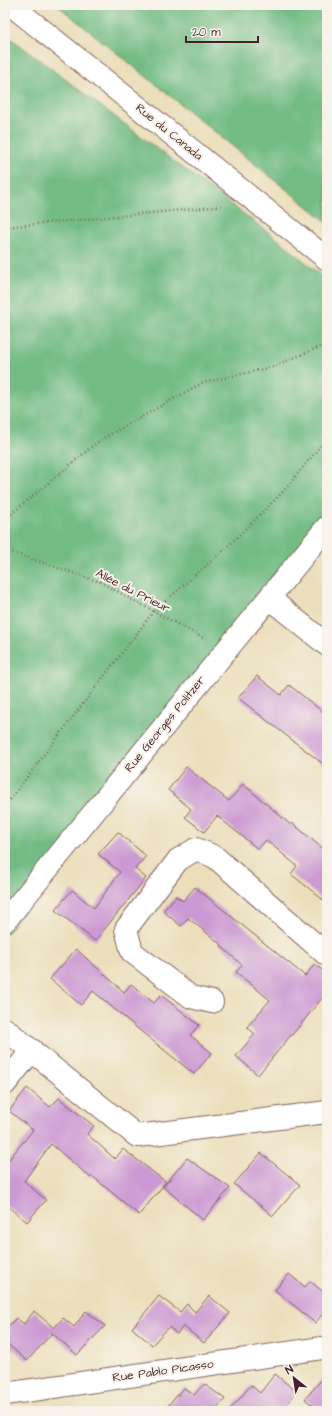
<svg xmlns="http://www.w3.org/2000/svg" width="332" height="1416" font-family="'Architects Daughter',sans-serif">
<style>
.forest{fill:#72bc84;stroke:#5e6e58}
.building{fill:#cb99d3}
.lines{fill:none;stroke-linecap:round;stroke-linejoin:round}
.minor-casing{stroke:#82625d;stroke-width:24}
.path{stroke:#82625d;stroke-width:2.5;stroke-dasharray:1 3;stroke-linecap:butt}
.minor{stroke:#fff;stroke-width:22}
.labels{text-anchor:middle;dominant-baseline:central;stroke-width:4;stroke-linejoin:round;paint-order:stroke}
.street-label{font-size:12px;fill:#4a1f2b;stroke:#f7f3e8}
</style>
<rect width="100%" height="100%" fill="#f7f3e8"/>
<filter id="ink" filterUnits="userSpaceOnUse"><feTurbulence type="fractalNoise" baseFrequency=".025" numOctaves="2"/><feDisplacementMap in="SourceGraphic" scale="8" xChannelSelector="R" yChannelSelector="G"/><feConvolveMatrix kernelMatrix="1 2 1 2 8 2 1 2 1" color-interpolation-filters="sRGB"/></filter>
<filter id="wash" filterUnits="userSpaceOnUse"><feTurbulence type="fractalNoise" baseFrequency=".012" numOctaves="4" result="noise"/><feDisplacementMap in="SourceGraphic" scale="16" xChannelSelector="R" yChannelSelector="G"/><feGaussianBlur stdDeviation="0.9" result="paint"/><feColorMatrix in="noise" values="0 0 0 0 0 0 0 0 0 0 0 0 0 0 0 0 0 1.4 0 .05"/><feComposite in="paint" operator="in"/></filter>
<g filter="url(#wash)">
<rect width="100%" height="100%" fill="#ebdfbb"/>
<!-- forest -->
<path class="forest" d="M57,5H327V222Z
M5,34L289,248L327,281V516L225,651L5,935Z"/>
<g id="blocks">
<!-- building -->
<path class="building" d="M257,676L281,695L289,685L327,715V767L238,698Z
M186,767L229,801L243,784L291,825L292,823L327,852V903L291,874L297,866L266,840L258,849L217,816L204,832L185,817L191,809L168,790Z
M118,832L146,856L135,869L146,878L95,941L55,910L72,890L94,908L120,872L98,854Z
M195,887L305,976L315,964L327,974V992L292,1035H291L258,1075L236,1056L255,1034L247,1027L270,1000L236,972L242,965L221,946L222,945L188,918L181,926L163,911L176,896L183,901Z
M76,949L124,992L131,984L154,1003L161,995L199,1025L190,1035L212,1053L194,1074L143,1033L93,991L81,1005L50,979Z
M27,1088L50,1107L59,1098L94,1126L87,1134L115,1159L123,1149L166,1182L139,1215L92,1176L91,1178L51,1144L24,1181L46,1200L27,1222L6,1205L5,1207V1164L33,1130L9,1111Z
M261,1153L300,1185L273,1216L234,1184Z
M187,1158L230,1188L203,1220L163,1187Z
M289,1274L305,1287L310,1281L327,1295V1309L315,1323L275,1290Z
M159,1296L180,1312L187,1304L195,1312L209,1296L230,1313L204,1343L183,1326L177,1334L169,1327L152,1345L132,1328Z
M34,1311L54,1328L63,1318L74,1327L86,1311L105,1326L77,1355L52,1333L27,1361L5,1342V1330L16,1318L24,1324Z
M327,1373V1411H319L305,1399Z
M275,1374L297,1392L281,1411H229L251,1385L260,1393Z
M204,1384L225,1399L215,1411H163L184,1388L194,1395Z"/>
</g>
</g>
<g filter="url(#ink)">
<use href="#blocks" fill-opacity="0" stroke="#82625d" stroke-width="1"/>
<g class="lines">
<!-- minor casing -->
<g class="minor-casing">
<path id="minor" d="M11,5L327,259
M269,598L327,645
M5,921L327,527
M212,1002L191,997L132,952L126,929L178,860L196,849L215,857L327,955
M5,1029L137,1136L327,1112
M5,1084L32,1050
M5,1394L322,1348"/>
</g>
<!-- path -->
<path class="path" d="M5,227L223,206
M5,519L100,440L202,383L272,367L327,344
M5,550L100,582L205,639
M5,806L154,611L224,550L281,494L327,438"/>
<!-- minor -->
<use href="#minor" class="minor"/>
</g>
</g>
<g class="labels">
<!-- street labels -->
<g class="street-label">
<text transform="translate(169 132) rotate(39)">Rue du Canada</text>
<text transform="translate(133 591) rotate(27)">Allée du Prieur</text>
<text transform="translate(165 724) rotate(-51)">Rue Georges Politzer</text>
<text transform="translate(163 1371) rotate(-8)">Rue Pablo Picasso</text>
</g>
</g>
<!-- margin -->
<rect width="332" height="1416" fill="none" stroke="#f7f3e8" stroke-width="20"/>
<!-- north arrow -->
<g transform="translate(294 1378) rotate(330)" stroke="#f7f3e8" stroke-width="3" paint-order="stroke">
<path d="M0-3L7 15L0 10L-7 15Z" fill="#4a1f2b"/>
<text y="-6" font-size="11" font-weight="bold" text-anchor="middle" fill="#4a1f2b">N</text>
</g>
<!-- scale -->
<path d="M186 36v6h72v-6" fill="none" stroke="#4a1f2b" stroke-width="2"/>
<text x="192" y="36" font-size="12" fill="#4a1f2b" stroke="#f7f3e8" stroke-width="3" paint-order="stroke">20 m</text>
</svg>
